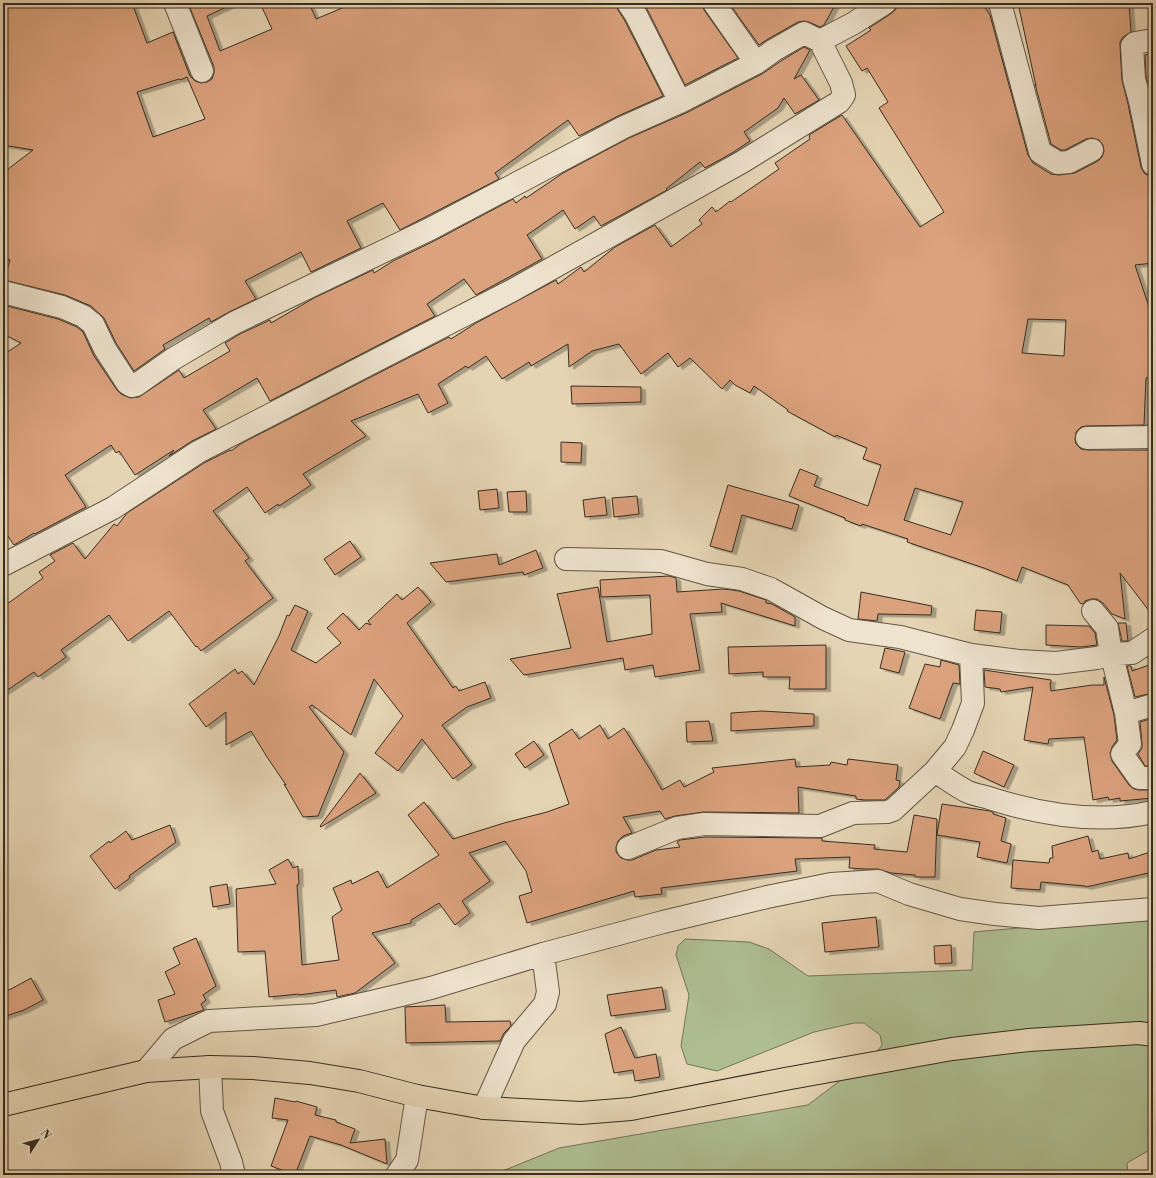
<svg xmlns="http://www.w3.org/2000/svg" width="1156" height="1178" font-family="'Libre Bodoni',serif">
<style>
.green{fill:#aebe91;stroke:#727659}
.building{fill:#dba27e;stroke:#372d21;fill-rule:evenodd;filter:url(#shadow)}
.lines{fill:none;stroke-linecap:round;stroke-linejoin:round}
.minor-casing{stroke:#625746;stroke-width:24}
.primary-casing{stroke:#372d21;stroke-width:24}
.minor{stroke:#eee3ce;stroke-width:22}
.primary{stroke:#e5d4b3;stroke-width:22}
</style>
<defs>
<filter id="shadow"><feDropShadow dx="4.5" dy="2.5" stdDeviation="0" flood-color="#0004"/></filter>
</defs>
<rect width="100%" height="100%" fill="#e5d4b3"/>
<filter id="stains"><feTurbulence type="fractalNoise" baseFrequency=".005" numOctaves="4"/><feColorMatrix values="0 0 0 0 .2 0 0 0 0 .09 0 0 0 0 .02 0 0 0 .5 -.17"/></filter>
<radialGradient id="worn" r=".72"><stop offset=".6" stop-color="#630" stop-opacity="0"/><stop offset="1" stop-color="#630" stop-opacity=".3"/></radialGradient>
<!-- green -->
<path class="green" d="M1153,916V1148L1127,1163L1128,1175H493L559,1148L808,1105L876,1053L882,1045L880,1035L864,1023H854L814,1032L717,1071L687,1064L681,1046L689,995L676,955L678,946L685,939L749,942L769,949L808,976L972,970L974,932Z"/>
<!-- building -->
<path class="building" d="M3,3H132L147,43L173,32L190,76L195,81L201,83L207,82L212,79L214,73V67L188,3H235L207,16L220,51L272,29L260,3H309L316,19L354,3H616L618,10L625,21L663,96L618,116L579,136L568,120L495,173L499,179L400,230L383,203L347,221L361,248L311,272L301,252L245,281L256,299L229,312L211,322L209,318L163,345L165,349L134,371L116,343L104,318L91,306L65,295L4,280L10,260L3,258V173L33,150L3,145V138L6,120L3,119ZM187,77L205,119L153,137L137,92L179,79L180,80Z
M651,3H702L704,10L738,58L685,85L646,7Z
M729,3H836L824,25L820,27L809,22L804,21L798,22L768,39L759,45Z
M897,3H982L990,15L1028,155L1033,163L1051,174L1059,175L1075,173L1098,161L1102,157L1104,151L1103,145L1099,140L1092,138L1086,139L1065,150H1061L1051,144L1035,84L1036,86L1018,3H1129L1131,32L1123,37L1120,42V46L1122,80L1128,104L1141,167L1144,173L1149,176H1153V263L1135,265L1149,307L1153,305V376L1146,378L1144,425L1086,426L1081,427L1076,432L1075,439L1076,444L1081,449L1087,450H1153V616L1120,573L1125,619L1112,614L1103,603L1097,599H1091L1085,601L1083,604L1080,603L1068,585L1022,567L1017,581L984,568L907,542L908,539L862,524L861,526L845,520V518L789,496L800,469L818,476L814,486L868,506L881,465L863,459L867,448L836,435L835,437L787,411L788,410L754,386L750,393L735,385L730,380L722,389L690,358L678,367L668,353L641,374L619,344L592,351L569,367L568,344L531,366L529,362L502,379L486,356L468,368L466,366L438,384L448,403L428,413L418,394L351,421L366,436L303,474L311,485L279,506L278,504L265,513L247,487L213,511L249,558L245,561L273,598L201,651L197,646L196,647L169,611L128,641L109,615L61,650L66,657L38,677L34,672L3,693V607L43,578L39,572L55,561L50,555L73,543L85,559L114,524L117,526L127,513L204,463L230,450L231,451L242,443L449,337L451,339L476,323L556,280L558,284L581,267L584,272L615,247L655,225L671,247L702,224L699,220L712,207L716,212L730,201L731,202L779,169L775,163L810,139L809,137L810,136L809,135L842,115L920,227L944,212L879,108L888,102L867,68L862,71L846,46L871,30L869,28L892,13L896,9ZM1028,319L1066,320L1064,356L1022,353ZM915,488L963,502L951,535L904,520Z
M804,47L810,50L794,79L801,75L819,100L795,114L784,98L778,108L744,132L750,141L732,153L705,168L700,162L666,189L667,190L601,226L594,216L575,229L563,210L527,235L542,259L476,295L464,279L427,304L435,316L270,401L257,378L203,410L216,429L192,441L169,456L174,450L135,475L119,451L116,453L111,445L65,475L86,507L35,534L34,533L14,545L3,529V355L21,343L3,334V305L58,319L77,327L83,332L94,356L117,390L121,394L130,398L139,397L179,370L184,378L230,351L225,343L240,334L270,320L271,323L314,298L373,270L374,273L393,261L436,240L513,199L516,203L525,196L526,198L563,173L629,138L686,113L762,74L781,61Z
M1153,53V102L1146,77L1145,55Z
M571,386L641,387V402L572,404Z
M561,442L582,443L581,463L561,462Z
M728,485L799,505L792,529L742,515L732,552L710,546Z
M497,489L499,508L480,510L478,491Z
M526,491L527,512H509L507,492Z
M637,496L639,514L614,517L612,498Z
M605,497L607,515L585,517L583,500Z
M350,541L361,557L335,575L324,559Z
M536,550L543,568L524,575L523,572L446,582L430,563L497,554L499,565Z
M669,576L676,578L677,592L724,589L739,591L766,600V603L772,604L795,617V626L721,603L722,612L690,614L700,670L655,677L653,665L625,670L623,658L524,675L510,659L571,648L557,594L598,587L607,642L652,634L650,595L601,597L600,580Z
M418,587L431,602L407,623L453,688L456,686L459,691L485,682L491,698L467,707L442,725L472,765L453,779L422,739L398,771L375,753L403,716L374,679L351,735L312,705L309,707L344,752L318,816L303,817L284,784L286,785L267,757L251,731L226,745V712L206,727L189,704L235,669L238,674L242,671L254,685L279,636L287,615L289,616L295,605L308,611L291,650L316,663L341,643L327,628L343,613L359,630L366,623L371,625L368,621L397,594L402,600Z
M861,592L932,606L931,615L878,614L877,621L858,619Z
M976,610L1002,612L1000,633L974,630Z
M1118,623H1126L1128,641H1122Z
M1046,625L1089,626L1095,633L1097,645L1081,647L1046,645Z
M826,645V689H789L790,677H763V672L729,674L728,647Z
M885,648L905,652L899,673L880,668Z
M941,660L959,665L960,684L953,683L940,719L909,708L925,664L940,667Z
M1149,665L1153,676V693L1135,697L1127,666H1131L1132,671Z
M984,670L1051,680V683H1050L1051,691L1092,685H1104V677L1114,715L1117,740L1112,747L1110,753L1112,761L1129,785L1134,789L1139,790H1153V798L1120,801V798L1109,800L1108,797L1093,800L1084,737L1049,739L1048,744L1024,740L1033,687L1001,692L1000,689L985,687Z
M762,711L814,714V726L731,731V713Z
M1153,718V766H1145L1138,754L1142,748V743L1140,722Z
M709,721L713,741L687,742L686,722Z
M600,725L608,739L624,728L651,771L662,790L680,780L684,787L714,772L712,768L795,759L796,767L830,765L831,762L847,765L848,759L898,765L896,780L900,781L899,787L885,800H865L856,799V796L798,787L799,813L704,812L675,816L665,819L660,811L623,817L632,833L623,836L618,841L616,847V852L621,858L627,860H632L656,850L680,847L677,842L680,840L705,837L822,838V841L875,845L874,849L907,852L914,815L937,819L935,877H915V875L891,873L878,869H866L849,868L850,857L795,859L797,871L661,888L662,894L635,897L634,891L527,923L519,896L532,892L526,871L505,841L469,853L490,881L462,901L470,913L455,925L439,903L411,920V923L372,933L395,963L355,993L337,997L336,990L299,995V994L269,997L265,951L238,952L236,889L276,884L269,870L288,859L293,868L298,866L299,884L297,885L302,965L339,960L332,917L342,910L333,888L351,880L352,884L378,871L387,888L439,855L408,815L424,802L453,839L504,823L547,812L569,804L549,744L572,729L579,739Z
M534,741L544,755L525,768L515,754Z
M983,751L1014,765L1004,787L974,773Z
M360,773L376,793L321,827L320,826Z
M942,804L990,811L993,812V814L1006,818L1001,841L1011,844L1007,863L977,857L980,842L937,835Z
M170,825L176,842L129,876L130,878L115,889L90,856L109,841L110,843L126,831L132,840Z
M1088,836L1092,852L1098,850L1100,859L1128,853L1129,859L1153,851V872L1086,887L1085,886L1041,882L1040,890L1011,888L1013,860L1049,863L1050,858H1053L1052,846Z
M227,884L230,904L213,907L210,887Z
M876,917L879,947L825,952L822,923Z
M196,938L216,986L203,995L206,1000L201,1004L204,1010L165,1022L158,1000L175,994L165,972L180,964L173,948Z
M951,945L952,963L935,964L934,946Z
M31,978L43,1000L24,1010L3,1017V992L11,989Z
M662,987L666,1009L611,1016L607,995Z
M445,1005L446,1022L510,1021L511,1026L504,1033L500,1041L406,1043L405,1007Z
M621,1027L635,1058L656,1054L660,1077L635,1081L633,1070L614,1073L605,1034Z
M275,1098L295,1102L296,1101L317,1107L315,1115L336,1120V1122L355,1129L350,1143L385,1139L387,1164L341,1145L310,1136L295,1175L271,1166L288,1120L272,1118Z"/>
<g class="lines">
<!-- minor casing -->
<g class="minor-casing">
<path id="minor" d="M175,3L202,71
M628,3L636,15L680,102
M714,3L756,63
M1000,3L1040,152L1058,163L1069,162L1092,150
M1153,40L1135,43L1132,46L1134,79L1140,101L1153,164
M3,292L62,307L83,316L93,324L105,349L127,383L132,386L136,385L173,359L234,323L430,229L624,127L680,102L756,63L774,50L804,33L820,41L854,23L885,3
M1087,438L1152,437L1153,435
M566,559L661,561L707,574L742,579L771,589L823,618L849,630L900,637L971,655L1019,661L1056,663L1097,658L1112,654L1132,653L1153,639
M3,565L113,508L198,452L513,290L742,162L839,102L844,95L841,83L820,41
M1093,611L1107,628L1110,648L1126,713L1130,744L1122,754L1139,778H1153
M1126,713L1153,705
M935,771C945,778 955,785 966,791C974,795 984,796 992,799C1043,815 1100,824 1153,812
M628,848L677,828L704,824L820,826L853,813L887,812L893,810L935,771L955,747L963,730L973,703L971,655
M210,1067L212,1111L231,1162L234,1175
M146,1071L173,1039L209,1021L316,1015L431,988L543,954L663,922L767,897L831,884L878,881L909,894L960,909L995,914L1039,918L1153,909
M484,1108L514,1041L545,1004L548,992L543,954
M397,1175L407,1160L417,1096"/>
</g>
<!-- primary casing -->
<g class="primary-casing">
<path id="primary" d="M3,1105L146,1071L210,1067L253,1068L310,1073L359,1081L417,1096L484,1108L581,1113L631,1109L785,1079L952,1049L1029,1040L1139,1033L1153,1035"/>
</g>
<!-- minor -->
<use href="#minor" class="minor"/>
<!-- primary -->
<use href="#primary" class="primary"/>
</g>
<!-- margin -->
<rect width="1156" height="1178" fill="none" stroke="#e5d4b3" stroke-width="16"/>
<rect x="4" y="4" width="1148" height="1170" fill="none" stroke="#372d21" stroke-width="2"/>
<rect x="8" y="8" width="1140" height="1162" fill="none" stroke="#372d21"/>
<!-- north arrow -->
<g transform="translate(38 1140) rotate(54)" stroke="#eee3ce" stroke-width="3" paint-order="stroke">
<path d="M0-3L7 15L0 10L-7 15Z" fill="#372d21"/>
<text y="-6" font-size="11" font-weight="bold" text-anchor="middle" fill="#372d21">N</text>
</g>
<rect width="100%" height="100%" filter="url(#stains)"/>
<rect width="100%" height="100%" fill="url(#worn)"/>
</svg>
